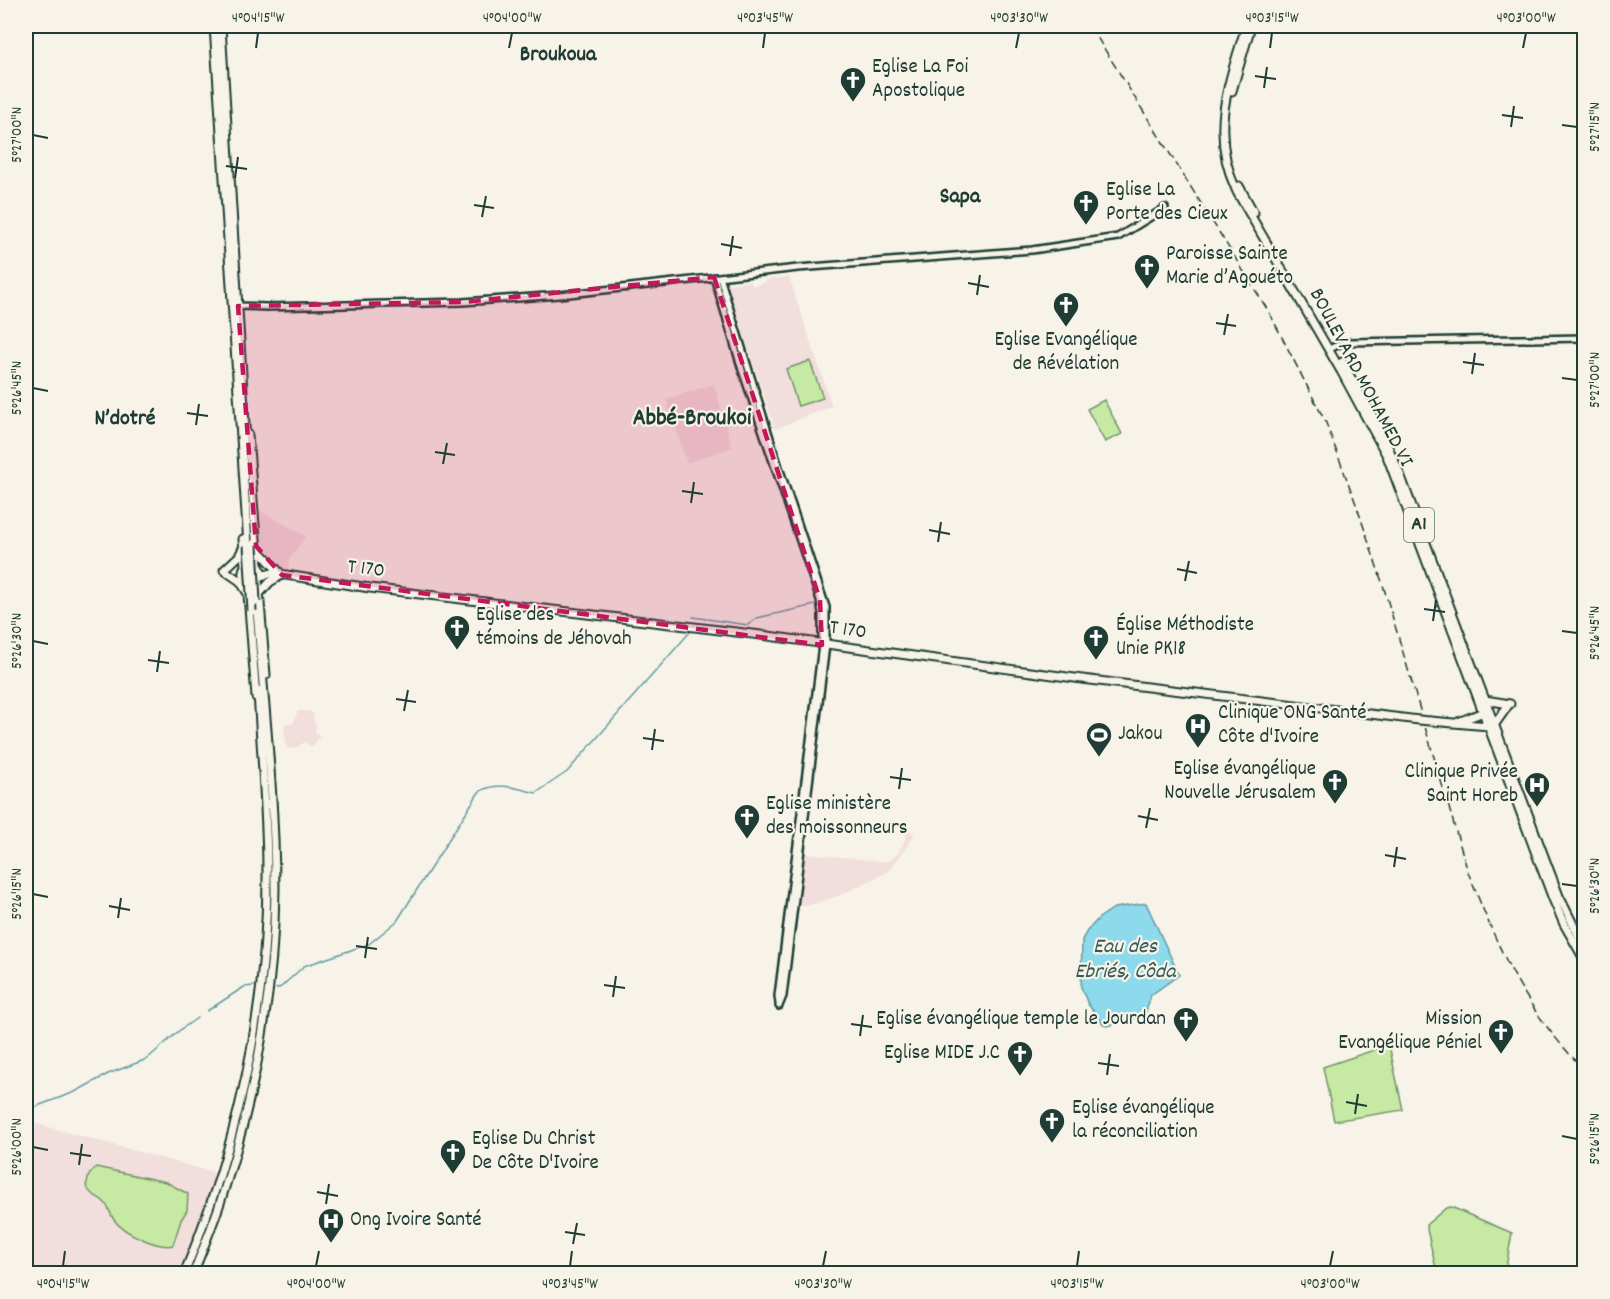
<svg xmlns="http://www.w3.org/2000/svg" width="1610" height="1299" font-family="Dekko,sans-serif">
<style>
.built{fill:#f2dedc;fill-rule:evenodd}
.green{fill:#c6e9a3;stroke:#72936c;stroke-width:1.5}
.water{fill:#8ddaec;stroke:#619ba2;stroke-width:1.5}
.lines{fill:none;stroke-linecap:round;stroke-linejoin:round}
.stream{stroke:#619ba2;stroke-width:1.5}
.minor-casing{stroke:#1f3d34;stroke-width:10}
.major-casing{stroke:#1f3d34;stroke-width:11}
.minor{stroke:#f7f3e8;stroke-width:5}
.major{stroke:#f7f3e8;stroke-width:7}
.rail{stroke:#1f3d34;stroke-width:1.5;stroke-dasharray:9 4.5;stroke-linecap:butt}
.major-bridge-casing{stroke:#1f3d34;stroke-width:11;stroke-linecap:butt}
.major-bridge{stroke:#f7f3e8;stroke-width:7}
.marked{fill:#c2185b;fill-opacity:0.2;stroke:#c2185b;stroke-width:4.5;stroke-dasharray:12 8;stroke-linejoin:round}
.ticks{fill:none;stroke:#1f3d34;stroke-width:2}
.labels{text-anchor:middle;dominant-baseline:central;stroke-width:4.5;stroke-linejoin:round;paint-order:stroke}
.shield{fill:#f7f3e8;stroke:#60746a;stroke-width:1.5}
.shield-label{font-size:20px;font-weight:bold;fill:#1f3d34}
.poi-label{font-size:21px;fill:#1f3d34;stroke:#f7f3e8;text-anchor:start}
.street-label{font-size:21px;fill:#1f3d34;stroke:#f7f3e8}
.neighbourhood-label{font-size:22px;font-weight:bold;fill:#1f3d34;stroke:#f7f3e8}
.water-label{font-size:22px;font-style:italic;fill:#355c59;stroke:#f7f3e8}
.quarter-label{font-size:24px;font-weight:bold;fill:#1f3d34;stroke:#f7f3e8}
.neatline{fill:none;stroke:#1f3d34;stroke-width:2}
.ticks-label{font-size:15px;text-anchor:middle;fill:#1f3d34}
</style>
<rect width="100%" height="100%" fill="#f7f3e8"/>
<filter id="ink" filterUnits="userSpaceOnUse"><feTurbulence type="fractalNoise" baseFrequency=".0167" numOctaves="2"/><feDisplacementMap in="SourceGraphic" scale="12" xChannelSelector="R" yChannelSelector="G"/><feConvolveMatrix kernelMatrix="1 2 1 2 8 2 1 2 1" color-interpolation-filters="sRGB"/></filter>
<g filter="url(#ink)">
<!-- built -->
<path class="built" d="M789,277L832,406L775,429L727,284L750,281L753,286L766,282V279Z
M714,384L732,447L687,463L666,399Z
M255,508L306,536L289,560L288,570L279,567L263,551Z
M298,711H309L314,715L313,719L316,725L315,733L320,736L312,747L305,742L295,748L287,749L284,728L286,723L292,725Z
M906,827L914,834L912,839L890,869L884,874L838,896L806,906L799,905L805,853L886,862L897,855L905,840Z
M26,1121L220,1174L184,1273H26ZM96,1167L166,1182L187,1210L181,1220L174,1245L133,1233L115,1222L104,1202Z"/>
<!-- green -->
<path class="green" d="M810,361L823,398L798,406L786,369Z
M1104,400L1122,434L1105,442L1087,409Z
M1389,1045L1403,1110L1334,1121L1323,1067Z
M96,1167L166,1182L188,1194L187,1210L181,1220L173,1245C159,1249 124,1233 115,1221C110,1215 109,1206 103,1201C95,1194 92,1197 86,1186L89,1175Z
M1451,1207L1512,1233L1505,1273H1437L1426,1225L1446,1208Z"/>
<!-- water -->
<path class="water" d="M1146,903L1179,975L1151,995L1145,1015L1108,1026L1104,1025L1088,1004L1081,987L1082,940L1087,931L1099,918L1114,908Z"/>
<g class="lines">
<!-- stream -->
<path class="stream" d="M693,617L748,625L757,618L815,605
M276,989L281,987L304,966L369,944L397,921L479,792C495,781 517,788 536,793L567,772L690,632
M207,1011L244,987L254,986
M26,1113L40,1105L75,1092L108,1074L147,1059L180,1030L197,1018"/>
<!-- minor casing -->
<g class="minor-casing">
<path id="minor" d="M714,277L742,370L820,600L822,613V645L778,996L779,1004
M720,277L779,467L826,607V645L783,996L779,1006
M236,306L267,307L463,302L560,295L798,268L1032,250L1118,237L1165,208
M1329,349L1340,344L1348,342L1584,338"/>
</g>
<!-- major casing -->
<g class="major-casing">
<path id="major" d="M214,26L248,545
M221,26L246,441
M1246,26C1228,85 1209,132 1237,192L1341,371L1387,456L1553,899L1564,924L1584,959
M1232,91L1251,26
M1239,186L1254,213
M1342,362L1379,427L1398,469L1559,896L1584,946
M248,435L258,564
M243,539L245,565
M244,546L239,556L224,570L240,581L247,592
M257,548L282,575
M243 572a9 9 0 1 1 18 0a9 9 0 1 1-18 0Z
M260,576L273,573L370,588L761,635L1082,679L1419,720
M258,579L266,675
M247,582L256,697
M260,593L270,582L282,575
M1485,700L1510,704
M1430,721L1489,726
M1458,722L1486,711
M1495,724L1507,707
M184,1274C237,1146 268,1010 267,872C267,811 261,751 258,691
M193,1274C203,1248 214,1223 222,1197C254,1099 274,994 275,890C275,796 264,704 257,610"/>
</g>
<!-- minor -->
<use href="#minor" class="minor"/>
<!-- major -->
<use href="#major" class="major"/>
<!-- rail -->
<path class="rail" d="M1090,26L1269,312L1326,423L1356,504L1383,585L1468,872C1498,948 1525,1011 1584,1069"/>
<!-- major-bridge casing -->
<g class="major-bridge-casing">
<path id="major-bridge" d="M248,545L252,611
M253,545L256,602
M1419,720L1430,721"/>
</g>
<!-- major-bridge -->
<use href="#major-bridge" class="major-bridge"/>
</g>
</g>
<!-- marked area -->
<path class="marked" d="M714,277L820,600L822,645L282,575L256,546L238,306L463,302Z"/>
<!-- ticks -->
<path class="ticks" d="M256,48L258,33M509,48L512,33M763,48L765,33M1016,48L1019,33M1270,48L1272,33M1523,48L1526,33M1255,76L1276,79M1264,88L1267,67M1502,115L1523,118M1562,125L1577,127M1511,127L1514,106M33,135L48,138M226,166L247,169M235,178L238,157M474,205L494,208M482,217L486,196M721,244L742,248M730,256L733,236M968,283L989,287M977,295L980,275M1216,323L1236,326M1224,335L1228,314M1463,362L1484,365M1472,374L1475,353M1562,378L1577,380M33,388L48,391M187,413L208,416M196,425L199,404M435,452L455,455M443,464L447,443M682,491L703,494M691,503L694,482M929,530L950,534M938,542L941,522M1177,569L1197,573M1185,581L1189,561M1424,609L1445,612M1433,621L1436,600M1562,631L1577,633M33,641L48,644M148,660L169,663M157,672L160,651M396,699L416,702M404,711L408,690M643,738L664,741M652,750L655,729M890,777L911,780M899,789L902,768M1138,816L1158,820M1146,828L1150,808M1385,855L1406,859M1394,867L1397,847M1562,884L1577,886M33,894L48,897M109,906L130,910M118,918L121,898M356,946L377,949M365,958L368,937M604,985L625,988M613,997L616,976M851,1024L872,1027M860,1036L863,1015M1098,1063L1119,1066M1107,1075L1110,1054M1346,1102L1367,1106M1355,1114L1358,1094M1562,1136L1577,1139M33,1147L48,1150M70,1153L91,1156M79,1165L82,1144M317,1192L338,1196M326,1204L329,1184M565,1232L585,1235M573,1244L577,1223M63,1266L65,1251M316,1266L319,1251M570,1266L572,1251M823,1266L826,1251M1077,1266L1079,1251M1330,1266L1333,1251"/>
<!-- icons -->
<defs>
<g id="church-pin" transform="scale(1.35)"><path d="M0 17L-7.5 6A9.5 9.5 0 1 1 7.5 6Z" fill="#1f3d34" stroke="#f7f3e8"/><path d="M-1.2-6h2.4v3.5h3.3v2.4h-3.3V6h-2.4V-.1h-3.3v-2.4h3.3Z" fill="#fff"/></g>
<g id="hospital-pin" transform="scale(1.35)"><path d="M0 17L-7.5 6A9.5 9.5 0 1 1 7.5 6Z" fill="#1f3d34" stroke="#f7f3e8"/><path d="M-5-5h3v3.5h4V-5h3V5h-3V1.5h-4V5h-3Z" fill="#fff"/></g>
<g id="stadium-pin" transform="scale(1.35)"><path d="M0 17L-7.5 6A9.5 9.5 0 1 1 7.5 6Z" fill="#1f3d34" stroke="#f7f3e8"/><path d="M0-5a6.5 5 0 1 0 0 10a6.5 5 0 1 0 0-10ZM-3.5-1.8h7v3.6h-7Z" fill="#fff"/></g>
</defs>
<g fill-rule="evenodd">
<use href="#church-pin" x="853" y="80"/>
<use href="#church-pin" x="1086" y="203"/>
<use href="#church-pin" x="1147" y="267"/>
<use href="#church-pin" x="1066" y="305"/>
<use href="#church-pin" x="457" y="628"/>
<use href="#church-pin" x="1096" y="638"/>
<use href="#hospital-pin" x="1198" y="726"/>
<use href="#stadium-pin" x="1099" y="735"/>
<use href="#church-pin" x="1335" y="782"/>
<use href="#hospital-pin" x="1537" y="785"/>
<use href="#church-pin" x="747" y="817"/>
<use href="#church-pin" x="1186" y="1020"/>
<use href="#church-pin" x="1501" y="1032"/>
<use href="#church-pin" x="1020" y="1054"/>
<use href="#church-pin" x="1052" y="1121"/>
<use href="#church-pin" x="453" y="1152"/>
<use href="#hospital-pin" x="331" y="1221"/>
</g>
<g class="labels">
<!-- shield labels -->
<rect class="shield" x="1404" y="508" width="30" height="34" rx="4.5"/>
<g class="shield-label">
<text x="1419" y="525">A1</text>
</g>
<!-- poi labels -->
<g class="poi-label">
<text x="872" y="68">Eglise La Foi<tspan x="872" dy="24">Apostolique</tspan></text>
<text x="1106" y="191">Eglise La<tspan x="1106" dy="24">Porte des Cieux</tspan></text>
<text x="1166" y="255">Paroisse Sainte<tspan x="1166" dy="24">Marie d’Agouéto</tspan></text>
<text x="1066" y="341" text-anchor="middle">Eglise Evangélique<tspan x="1066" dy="24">de Révélation</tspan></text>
<text x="476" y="616">Eglise des<tspan x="476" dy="24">témoins de Jéhovah</tspan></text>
<text x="1116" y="626">Église Méthodiste<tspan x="1116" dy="24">Unie PK18</tspan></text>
<text x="1218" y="714">Clinique ONG Santé<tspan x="1218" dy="24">Côte d'Ivoire</tspan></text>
<text x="1118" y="735">Jakou</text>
<text x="1316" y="770" text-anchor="end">Eglise évangélique<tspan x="1316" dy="24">Nouvelle Jérusalem</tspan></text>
<text x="1518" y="773" text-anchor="end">Clinique Privée<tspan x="1518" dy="24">Saint Horeb</tspan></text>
<text x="766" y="805">Eglise ministère<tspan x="766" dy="24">des moissonneurs</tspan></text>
<text x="1166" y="1020" text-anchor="end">Eglise évangélique temple le Jourdan</text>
<text x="1482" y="1020" text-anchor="end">Mission<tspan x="1482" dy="24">Evangélique Péniel</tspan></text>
<text x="1000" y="1054" text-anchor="end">Eglise MIDE J.C</text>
<text x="1072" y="1109">Eglise évangélique<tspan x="1072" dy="24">la réconciliation</tspan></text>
<text x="472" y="1140">Eglise Du Christ<tspan x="472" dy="24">De Côte D'Ivoire</tspan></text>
<text x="350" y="1221">Ong Ivoire Santé</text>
</g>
<!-- street labels -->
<g class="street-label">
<text transform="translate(1360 378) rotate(62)">BOULEVARD MOHAMED VI</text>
<text transform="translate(366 570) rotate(7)">T 170</text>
<text transform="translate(848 631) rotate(8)">T 170</text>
</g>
<!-- neighbourhood labels -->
<g class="neighbourhood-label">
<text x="558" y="55">Broukoua</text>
<text x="960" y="197">Sapa</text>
<text x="125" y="419">N’dotré</text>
</g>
<!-- water labels -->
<g class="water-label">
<text x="1125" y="947">Eau des<tspan x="1125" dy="25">Ebriés, Côda</tspan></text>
</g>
<!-- quarter labels -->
<g class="quarter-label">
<text x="692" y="419">Abbé-Broukoi</text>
</g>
</g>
<!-- margin -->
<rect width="1610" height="1299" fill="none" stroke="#f7f3e8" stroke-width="66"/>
<rect x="33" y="33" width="1544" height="1233" class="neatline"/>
<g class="ticks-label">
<text x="258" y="22">4°04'15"W</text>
<text x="512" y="22">4°04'00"W</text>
<text x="765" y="22">4°03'45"W</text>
<text x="1019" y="22">4°03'30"W</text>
<text x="1272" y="22">4°03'15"W</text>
<text x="1526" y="22">4°03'00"W</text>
<text transform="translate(1594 127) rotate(-90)" y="5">5°27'15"N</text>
<text transform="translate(16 135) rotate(-90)" y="5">5°27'00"N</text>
<text transform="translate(1594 380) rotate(-90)" y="5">5°27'00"N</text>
<text transform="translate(16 388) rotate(-90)" y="5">5°26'45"N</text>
<text transform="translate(1594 633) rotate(-90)" y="5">5°26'45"N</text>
<text transform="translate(16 641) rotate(-90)" y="5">5°26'30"N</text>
<text transform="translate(1594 886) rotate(-90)" y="5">5°26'30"N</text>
<text transform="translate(16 894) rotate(-90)" y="5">5°26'15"N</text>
<text transform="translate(1594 1139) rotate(-90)" y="5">5°26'15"N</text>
<text transform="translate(16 1147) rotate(-90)" y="5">5°26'00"N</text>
<text x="63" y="1288">4°04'15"W</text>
<text x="316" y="1288">4°04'00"W</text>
<text x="570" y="1288">4°03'45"W</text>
<text x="823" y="1288">4°03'30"W</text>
<text x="1077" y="1288">4°03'15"W</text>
<text x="1330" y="1288">4°03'00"W</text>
</g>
</svg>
